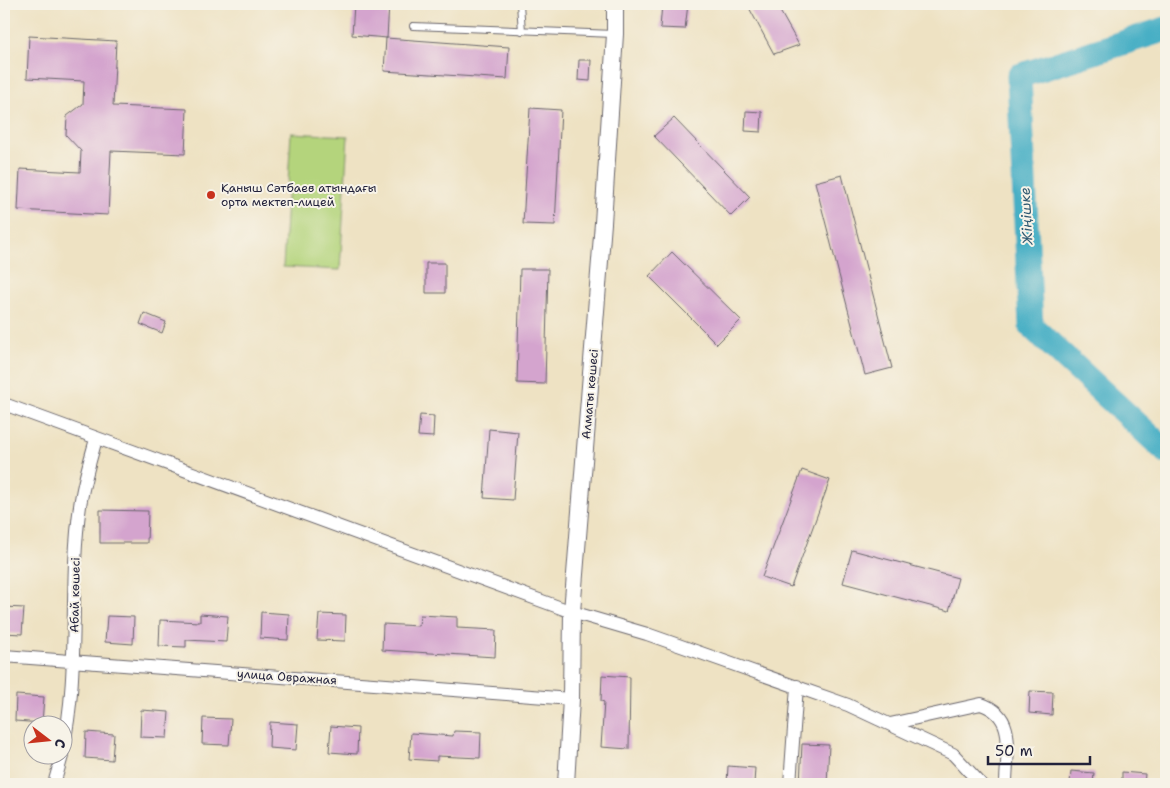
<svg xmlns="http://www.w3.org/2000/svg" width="1170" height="788" font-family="'Shantell Sans',sans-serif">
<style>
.green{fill:#b4d47b;stroke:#6b7b5b}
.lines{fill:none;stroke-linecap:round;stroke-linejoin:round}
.river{stroke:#46afc5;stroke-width:25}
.building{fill:#d4a4ce}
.service-casing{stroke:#69656b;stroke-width:8}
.minor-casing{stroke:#69656b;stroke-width:14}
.tertiary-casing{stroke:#69656b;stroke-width:18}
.service{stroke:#fff;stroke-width:6}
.minor{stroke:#fff;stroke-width:12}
.tertiary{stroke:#fff;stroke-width:16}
.poi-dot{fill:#c8321e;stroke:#f7f3e8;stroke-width:2}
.labels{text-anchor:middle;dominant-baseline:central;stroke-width:4;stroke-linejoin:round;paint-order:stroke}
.poi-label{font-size:12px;fill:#22223b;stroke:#f7f3e8;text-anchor:start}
.street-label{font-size:12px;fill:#22223b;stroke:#f7f3e8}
.water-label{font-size:14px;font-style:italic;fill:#305a72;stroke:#f7f3e8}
</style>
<rect width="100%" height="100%" fill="#f7f3e8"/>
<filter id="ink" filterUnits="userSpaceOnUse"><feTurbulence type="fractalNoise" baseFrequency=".02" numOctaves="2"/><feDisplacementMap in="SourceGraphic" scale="10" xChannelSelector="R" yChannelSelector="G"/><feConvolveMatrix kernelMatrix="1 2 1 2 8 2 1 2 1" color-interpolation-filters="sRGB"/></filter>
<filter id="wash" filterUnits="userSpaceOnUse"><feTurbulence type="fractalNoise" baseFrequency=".0096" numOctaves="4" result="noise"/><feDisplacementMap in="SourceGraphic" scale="20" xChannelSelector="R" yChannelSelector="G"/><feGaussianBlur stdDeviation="1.12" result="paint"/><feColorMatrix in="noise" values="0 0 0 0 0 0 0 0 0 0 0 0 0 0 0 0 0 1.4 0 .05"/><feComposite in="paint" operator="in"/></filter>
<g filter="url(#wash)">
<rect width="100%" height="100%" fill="#eee2c3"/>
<!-- green -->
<path class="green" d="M291,133L348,136L340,270L283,267Z"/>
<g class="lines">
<!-- river -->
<path class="river" d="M1166,29L1019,76L1031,326L1166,451"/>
</g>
<g id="blocks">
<!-- building -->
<path class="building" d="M354,4H389L387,38L352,35Z
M662,4H688L685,29L660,28Z
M747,4H776L799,45L774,54Z
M29,36L116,41L113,106L187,109L185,154L111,151L108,215L18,210L20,169L80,172L81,151L66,135L67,116L83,104L84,81L27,78Z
M386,38L509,47L507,79L384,71Z
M579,60H591L590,81L578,80Z
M530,108L561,110L555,225L523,224Z
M746,111L762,112L761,132L745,131Z
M674,118L750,197L731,216L654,136Z
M842,175L892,368L865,375L815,182Z
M672,252L741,320L717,344L649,276Z
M426,263H445V293H426Z
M520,269H548L545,384L517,383Z
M144,313L166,322L162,333L140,324Z
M420,415L434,416L433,437L418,436Z
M489,429L518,432L513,500L484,498Z
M802,470L830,480L791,587L762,577Z
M100,510L148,511L147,543H100Z
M852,550L958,578L949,611L843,583Z
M4,607L24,608L22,634L4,633Z
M261,612L289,614L288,640L260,638Z
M200,614L228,616L226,642L186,640V647L159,646L160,620L200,622Z
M319,614L346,615L345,641L317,640Z
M420,615L457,617V628L496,630L495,657L382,650L383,624L419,626Z
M107,616L134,617L133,644L105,642Z
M602,675L630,677L629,749L601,747L604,702L601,701Z
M1030,691L1053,692L1052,715L1029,713Z
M16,695L44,697L42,723L15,721Z
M141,710L169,712L167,738L140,737Z
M203,718L231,719L229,745L202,744Z
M270,722L298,724L296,750L269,748Z
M331,726L358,728L357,754L329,752Z
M454,731L481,732L480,758L437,756V761L409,759L411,733L453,736Z
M86,732L114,734L112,760L85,758Z
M802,744L829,745L827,784H800Z
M728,766L755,768L754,784H727Z
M1071,771L1094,773L1093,784H1070Z
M1122,772L1145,774L1144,784H1122Z"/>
</g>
</g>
<g filter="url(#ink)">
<use href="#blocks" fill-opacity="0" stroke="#69656b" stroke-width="1"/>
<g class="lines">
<!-- service casing -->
<g class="service-casing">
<path id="service" d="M520,4L522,31
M413,26L614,34"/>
</g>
<!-- minor casing -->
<g class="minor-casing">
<path id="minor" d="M4,404L572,612L647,634L848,705L953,754L981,784
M4,656L571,699
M890,724L981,704C1018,716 1006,753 1006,784
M62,753C81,671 68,588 80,506C83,483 90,461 96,439
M54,784L62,756
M790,784L797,686"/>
</g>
<!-- tertiary casing -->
<g class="tertiary-casing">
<path id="tertiary" d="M566,784L571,699L572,612L603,223L615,34V4"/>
</g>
<!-- service -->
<use href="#service" class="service"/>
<!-- minor -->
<use href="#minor" class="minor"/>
<!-- tertiary -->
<use href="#tertiary" class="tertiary"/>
</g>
</g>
<!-- markers -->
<circle class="poi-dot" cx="211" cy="195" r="5"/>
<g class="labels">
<!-- poi labels -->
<g class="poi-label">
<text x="221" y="188">Қаныш Сәтбаев атындағы<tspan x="221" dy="14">орта мектеп-лицей</tspan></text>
</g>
<!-- street labels -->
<g class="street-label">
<text transform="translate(590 394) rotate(-85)">Алматы көшесі</text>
<text transform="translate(75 595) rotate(-89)">Абай көшесі</text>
<text transform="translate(287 677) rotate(4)">улица Овражная</text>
</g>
<!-- water labels -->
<g class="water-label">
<text transform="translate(1026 216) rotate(-93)">Жіңішке</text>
</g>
</g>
<!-- margin -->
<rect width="1170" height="788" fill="none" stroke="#f7f3e8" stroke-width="20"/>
<!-- north arrow -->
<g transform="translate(48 740) rotate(106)"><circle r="24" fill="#f7f3e8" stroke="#a29fa3"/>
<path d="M0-4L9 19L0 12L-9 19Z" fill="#c8321e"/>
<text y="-8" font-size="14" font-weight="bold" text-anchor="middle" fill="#22223b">С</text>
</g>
<!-- scale -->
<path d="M988 756v8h102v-8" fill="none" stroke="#22223b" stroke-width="2.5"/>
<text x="995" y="756" font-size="15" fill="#22223b" stroke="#f7f3e8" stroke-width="4" paint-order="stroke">50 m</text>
</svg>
